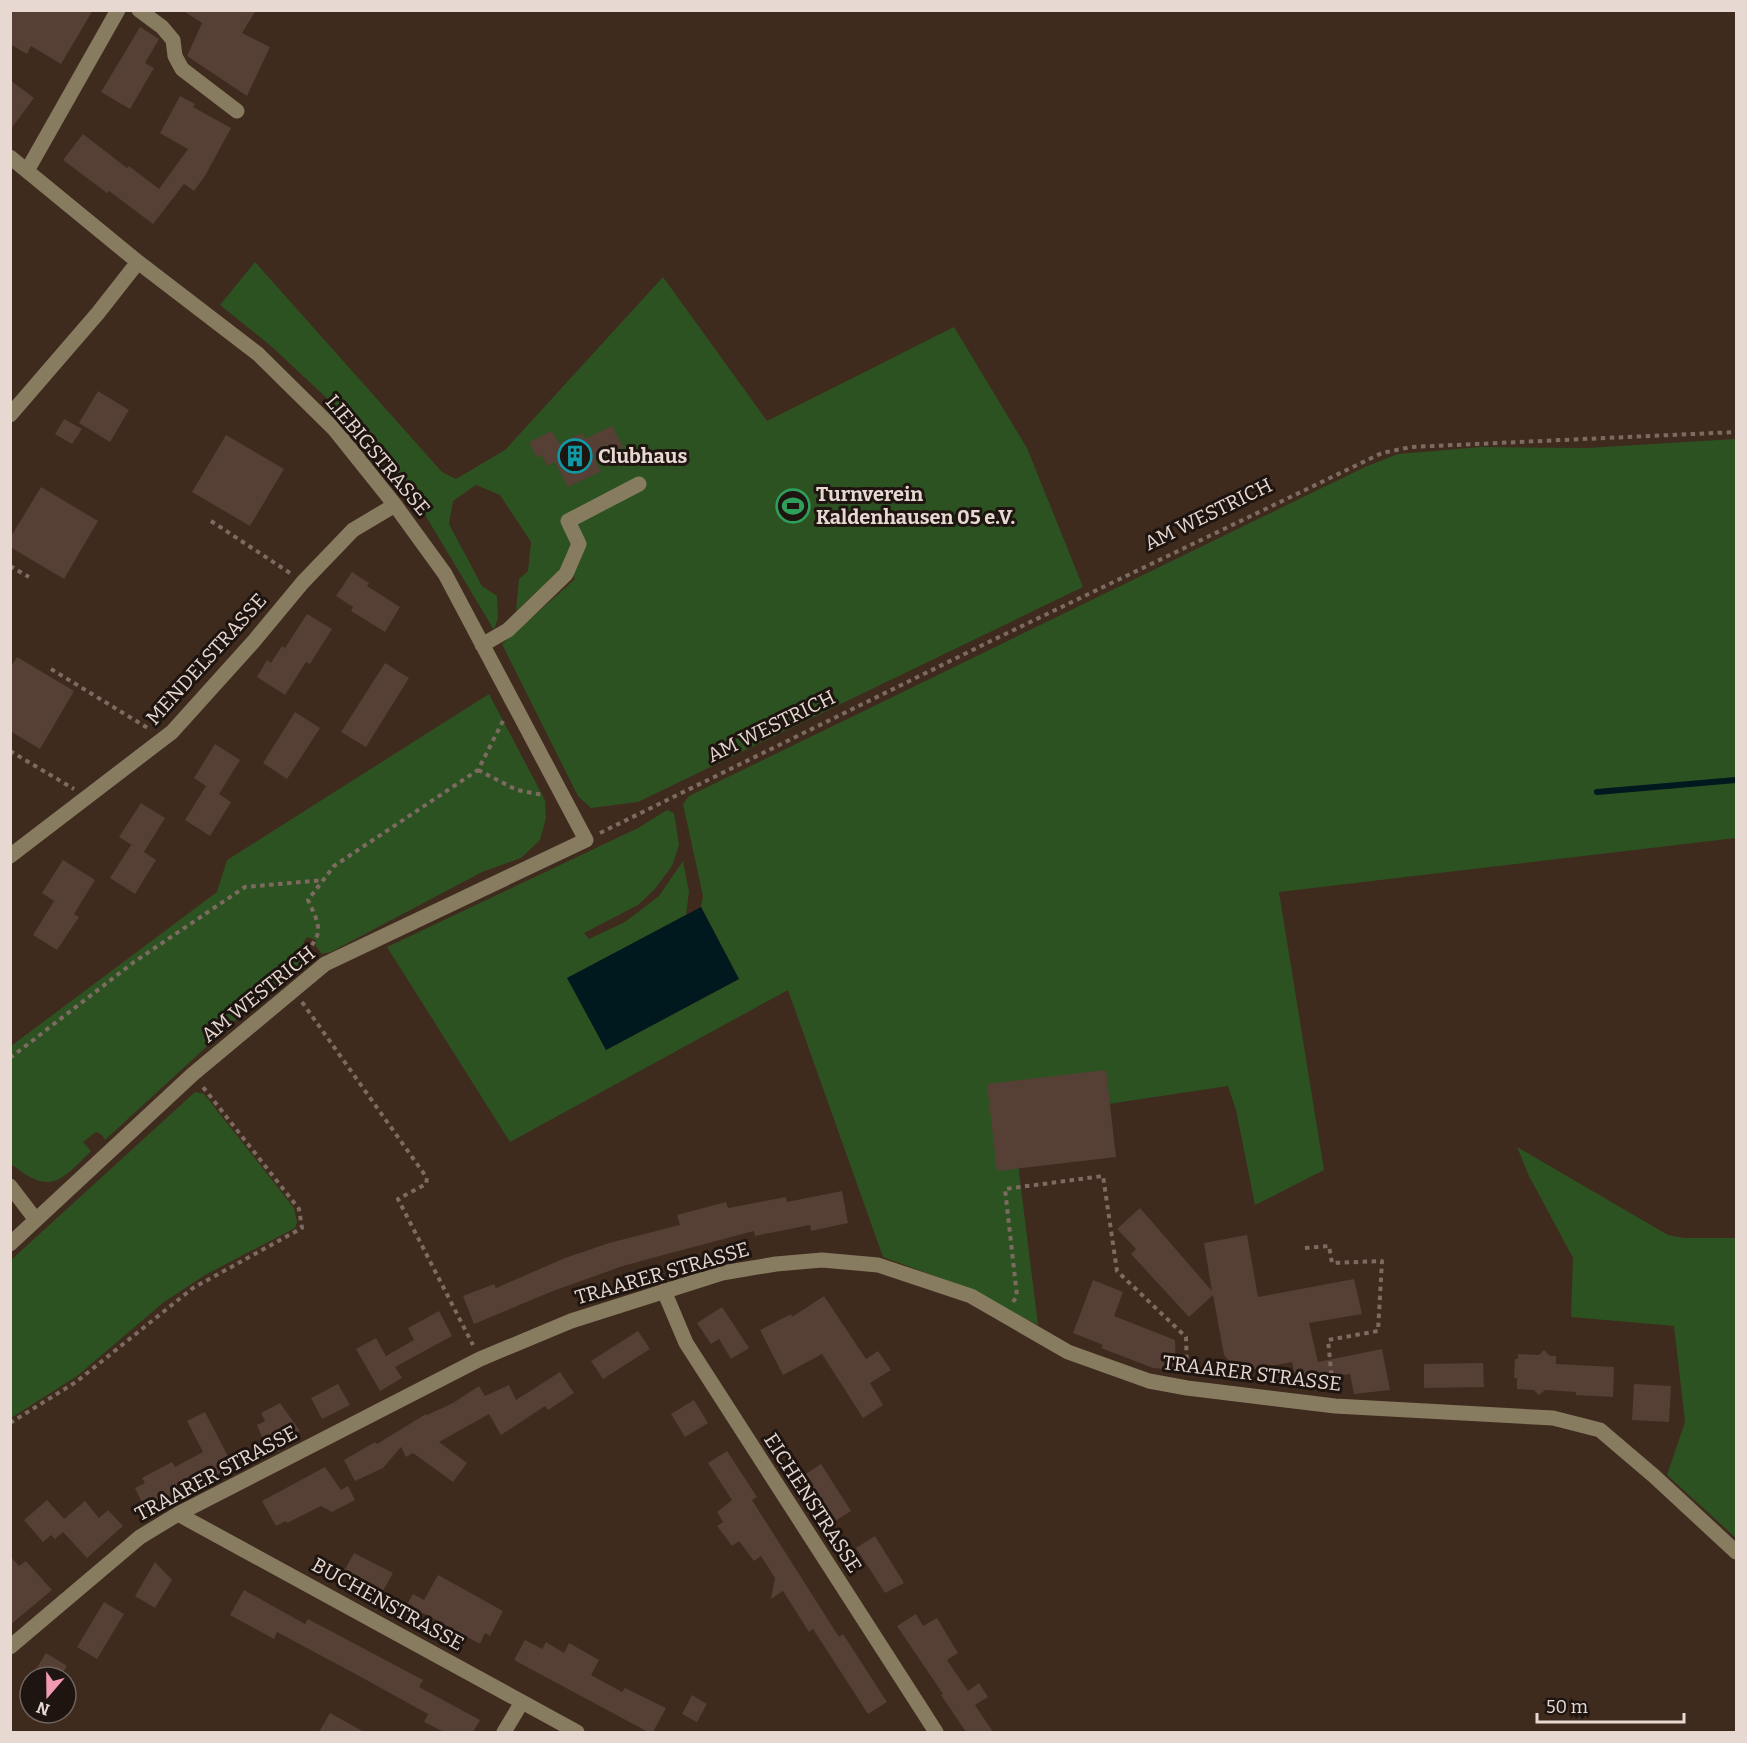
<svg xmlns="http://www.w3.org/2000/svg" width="1747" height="1743" font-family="Bitter,serif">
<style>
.green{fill:#2d5221}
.water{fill:#00191e}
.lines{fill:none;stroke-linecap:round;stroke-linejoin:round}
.stream{stroke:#00191e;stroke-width:6}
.building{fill:#563f35}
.path{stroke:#7d6b61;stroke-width:4;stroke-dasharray:4.5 4.5;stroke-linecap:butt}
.minor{stroke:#877b60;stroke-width:15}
.labels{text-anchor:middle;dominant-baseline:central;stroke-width:6;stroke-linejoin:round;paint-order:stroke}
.street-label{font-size:20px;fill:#e7d9d2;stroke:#1e1510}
.poi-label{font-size:20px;font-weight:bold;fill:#e7d9d2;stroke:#1e1510;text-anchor:start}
</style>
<rect width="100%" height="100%" fill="#3f2a1e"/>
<!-- green -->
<path class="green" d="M255,262L442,472L456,479L505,450L663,277L767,421L954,327L1027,448L1083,587L638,802L591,808L578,796L502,644L575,579L567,563L516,611L519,579L528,571L531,542L500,495L476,485L453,501L449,524L482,586L497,596L498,618L494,630L412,493L346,416L271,346L220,305Z
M1736,439V838L1279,892L1324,1170L1255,1205L1236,1110L1228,1086L1108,1104L1014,1132L1038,1325L962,1286L883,1257L788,990L510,1142L387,947L638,828L667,810L674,813L679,845L672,866L654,890L638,905L584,933L589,939L625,922L659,896L683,861L689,892L686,915L568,978L606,1050L739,979L701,907L703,896L683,804L689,796L1365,467L1398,454L1481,447L1587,448Z
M489,694L545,800L546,818L540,840L521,858L482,872L331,952L322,954L316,946V940L307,937C301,946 299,954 303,964L241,1015L105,1140L102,1135L96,1132L83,1142L91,1151C59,1183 50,1195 11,1164V1046L217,892L227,860Z
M195,1092L204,1094L294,1208L297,1222L295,1228L205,1275L164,1302L77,1376L11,1418V1260Z
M1517,1147L1668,1235L1684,1238H1736V1538L1667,1475L1685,1422L1674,1326L1571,1317L1573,1258L1529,1176Z"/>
<!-- water -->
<path class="water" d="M701,907L739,979L606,1050L567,978Z"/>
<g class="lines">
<!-- stream -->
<path class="stream" d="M1597,792L1736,780"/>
</g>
<!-- building -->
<path class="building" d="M10,10H93L61,64L31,46L27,54L10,44Z
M182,10H256L242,33L270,47L247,96L187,56L202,23Z
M140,27L159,39L145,63L154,68L130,109L101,92Z
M10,80L34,98L10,130Z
M180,96L195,104L193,107L231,128L205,176L194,191L184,184L153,224L109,191L107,193L63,160L83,134L127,168L129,166L159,189L188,149L160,133Z
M98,391L129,410L110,442L79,423Z
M64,419L82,429L72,444L55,434Z
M612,426L623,447L595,460L601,471L568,487L555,462L547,466L542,455L537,458L529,442L552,431L559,444L582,433L585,439Z
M226,435L284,469L250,526L192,492Z
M41,487L98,521L64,579L10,547V538Z
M352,572L369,583L367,586L400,607L385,632L351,611L353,607L336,596Z
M307,614L332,629L310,664L306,662L285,695L257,677L267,660L271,663L282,646L285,648Z
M17,657L74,691L40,749L10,731V668Z
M385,663L409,678L366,747L341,732Z
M295,712L320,728L287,779L263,763Z
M215,744L240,760L219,794L231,802L210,836L185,820L206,786L194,778Z
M141,803L165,818L144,852L156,860L135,894L110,878L131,845L135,847L119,837Z
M63,860L95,880L74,914L79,917L57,950L33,935L54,901L42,893Z
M1106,1070L1116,1157L997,1171L987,1084Z
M842,1191L848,1223L811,1231L810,1225L755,1236L754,1231L667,1254L623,1266L553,1291L474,1324L463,1296L494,1284L496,1288L565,1258L609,1243L680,1225L677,1215L726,1202L728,1208L786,1197L787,1202Z
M1140,1208L1212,1291L1204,1243L1247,1235L1258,1297L1354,1279L1362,1314L1309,1323L1318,1362L1382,1349L1390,1390L1354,1394L1350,1374L1296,1382L1292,1362L1239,1372L1224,1355L1213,1295L1189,1317L1131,1254L1136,1249L1117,1229Z
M1093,1280L1123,1292L1114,1316L1175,1340L1176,1370L1153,1368L1101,1348L1103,1345L1073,1333Z
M824,1296L866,1359L878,1351L891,1370L870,1383L883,1405L863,1418L822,1354L783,1375L760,1330L791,1314L792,1317Z
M722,1307L749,1348L731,1359L719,1339L711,1344L697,1323Z
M439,1311L452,1336L395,1367L402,1378L380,1391L356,1349L376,1338L386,1356L414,1340L408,1328Z
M638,1331L650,1349L603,1379L591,1361Z
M1544,1350L1550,1356H1556V1364L1614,1367L1613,1397L1576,1395V1392L1545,1390L1539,1395L1534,1390L1517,1389V1378H1514L1515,1359H1518V1354L1539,1355Z
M1483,1363L1484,1387L1424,1388V1364Z
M560,1372L574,1393L548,1410L545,1406L501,1435L489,1414L439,1442L467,1463L453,1482L413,1453L406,1457L401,1447L383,1468L355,1481L344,1460L375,1442L377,1444L426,1414L427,1415L453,1403L479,1386L485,1396L509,1385L516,1400Z
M338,1384L350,1405L322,1419L311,1398Z
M1634,1384L1671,1386L1669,1422L1632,1420Z
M694,1400L708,1423L685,1437L671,1414Z
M280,1403L300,1431L266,1447L257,1425L265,1421L261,1413Z
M205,1412L233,1466L146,1511L135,1488L145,1483L142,1478L172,1462L175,1467L203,1452L187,1421Z
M727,1451L757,1497L752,1500L813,1596L839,1637L843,1634L887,1702L868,1714L813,1629L809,1632L783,1591L771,1599L775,1578L761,1556L754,1561L739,1541L732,1546L717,1526L723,1522L717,1512L732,1500L708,1463Z
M821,1464L851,1511L832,1523L803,1476Z
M325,1467L341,1490L348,1486L355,1500L332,1512L321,1506L287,1523L286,1521L276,1526L262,1501Z
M47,1500L64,1519L85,1501L99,1518L108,1510L123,1526L87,1558L63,1532L55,1539L51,1535L43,1542L24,1520Z
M875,1536L904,1583L885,1593L856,1548Z
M354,1553L393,1573L383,1591L373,1586L372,1588L343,1573Z
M10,1556L19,1566L26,1561L52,1590L10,1625Z
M155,1562L172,1580L155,1608L135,1596Z
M438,1575L503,1611L490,1636L485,1633L480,1644L423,1613L420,1618L404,1610L413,1594L424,1600Z
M244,1590L305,1624L308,1619L423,1680L419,1687L480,1720L473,1732H444L424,1722L428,1714L361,1677L277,1632L274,1639L230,1615Z
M104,1602L124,1614L97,1659L77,1647Z
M916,1614L923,1626L937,1618L958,1653L947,1660L968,1691L979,1683L988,1697L975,1705L993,1732H966L941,1695L943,1694L897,1626Z
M525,1640L542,1649L546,1642L564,1653L569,1643L599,1660L591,1675L622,1692L625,1688L666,1708L653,1732H648L514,1660Z
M46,1653L67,1666L60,1677H31Z
M692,1695L707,1704L697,1722L682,1714Z
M330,1713L364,1732H319Z"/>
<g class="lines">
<!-- path -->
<path class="path" d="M211,521L290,573
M10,566L29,577
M51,669L151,730
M10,751L74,789
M478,770L517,790L543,795
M600,833L995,639L1382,453L1411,447L1736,432
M310,954C310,946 314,943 317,936C321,924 313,912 308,900L334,866L478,770L504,719
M302,1002L427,1178L426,1184L398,1199L473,1345
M10,1058L134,962L245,887L324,880
M1305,1248L1329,1246L1332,1263L1382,1261L1378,1331L1328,1340L1333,1390
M1013,1302L1017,1296L1005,1189L1103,1176L1117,1271L1186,1337L1187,1371
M10,1423L76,1382L193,1288L302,1228L299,1209L203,1087"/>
<!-- minor -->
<path class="minor" d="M139,10L162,27L173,40L175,56L182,69L237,111
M10,157L138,262L258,354L335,430L395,505L445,574L586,840L325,964L193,1074L10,1244
M28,169L118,10
M10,415L98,313L138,262
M482,645L508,630L566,574L579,544L568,521L639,484
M10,856L172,732L254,641L303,582L353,530L395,505
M10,1186L36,1220
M664,1291L686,1343L936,1732
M178,1514L577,1732
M10,1647L140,1537L178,1514L480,1359L571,1321L722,1273L776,1264L822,1260L878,1265L971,1296L1068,1352L1149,1381L1187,1388L1335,1406L1553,1418L1600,1430L1654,1476L1736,1552
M504,1732L522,1702"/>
</g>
<!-- icons -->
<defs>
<g id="building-ring" transform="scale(1.725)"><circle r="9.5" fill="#1e1510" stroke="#0f9aa8" stroke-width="1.5"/><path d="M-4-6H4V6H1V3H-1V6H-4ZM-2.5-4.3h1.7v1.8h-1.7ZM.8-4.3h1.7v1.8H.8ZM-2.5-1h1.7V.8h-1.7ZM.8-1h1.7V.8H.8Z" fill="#0f9aa8"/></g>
<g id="stadium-ring" transform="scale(1.725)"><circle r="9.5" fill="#1e1510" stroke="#2e9e5b" stroke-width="1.5"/><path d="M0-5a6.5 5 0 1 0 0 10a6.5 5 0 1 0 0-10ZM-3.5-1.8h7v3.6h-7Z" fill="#2e9e5b"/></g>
</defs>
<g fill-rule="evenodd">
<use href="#building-ring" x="575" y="456"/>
<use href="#stadium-ring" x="793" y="506"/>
</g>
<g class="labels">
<!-- street labels -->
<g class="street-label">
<text transform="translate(378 455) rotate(50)">LIEBIGSTRASSE</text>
<text transform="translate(1208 514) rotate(-26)">AM WESTRICH</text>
<text transform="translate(206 659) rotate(-48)">MENDELSTRASSE</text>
<text transform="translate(771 726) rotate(-26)">AM WESTRICH</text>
<text transform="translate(258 994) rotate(-39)">AM WESTRICH</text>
<text transform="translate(662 1273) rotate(-16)">TRAARER STRASSE</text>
<text transform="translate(1252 1373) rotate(7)">TRAARER STRASSE</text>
<text transform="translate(216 1473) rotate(-28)">TRAARER STRASSE</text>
<text transform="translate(813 1503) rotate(57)">EICHENSTRASSE</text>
<text transform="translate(388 1604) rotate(29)">BUCHENSTRASSE</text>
</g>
<!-- poi labels -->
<g class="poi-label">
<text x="598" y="456">Clubhaus</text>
<text x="816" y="494">Turnverein<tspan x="816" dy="23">Kaldenhausen 05 e.V.</tspan></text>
</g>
</g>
<!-- border -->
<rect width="1747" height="1743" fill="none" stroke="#e7d9d2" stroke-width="24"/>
<!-- north arrow -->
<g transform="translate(48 1695) rotate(200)"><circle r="28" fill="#1e1510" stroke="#6e635e" stroke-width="1.5"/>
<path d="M0-4.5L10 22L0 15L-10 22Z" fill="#f19ab2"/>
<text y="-9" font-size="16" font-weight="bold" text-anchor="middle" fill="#e7d9d2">N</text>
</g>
<!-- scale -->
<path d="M1537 1713v9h147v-9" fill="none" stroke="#e7d9d2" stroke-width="3"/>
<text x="1546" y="1713" font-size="18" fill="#e7d9d2" stroke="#1e1510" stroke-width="4.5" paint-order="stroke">50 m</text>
</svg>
